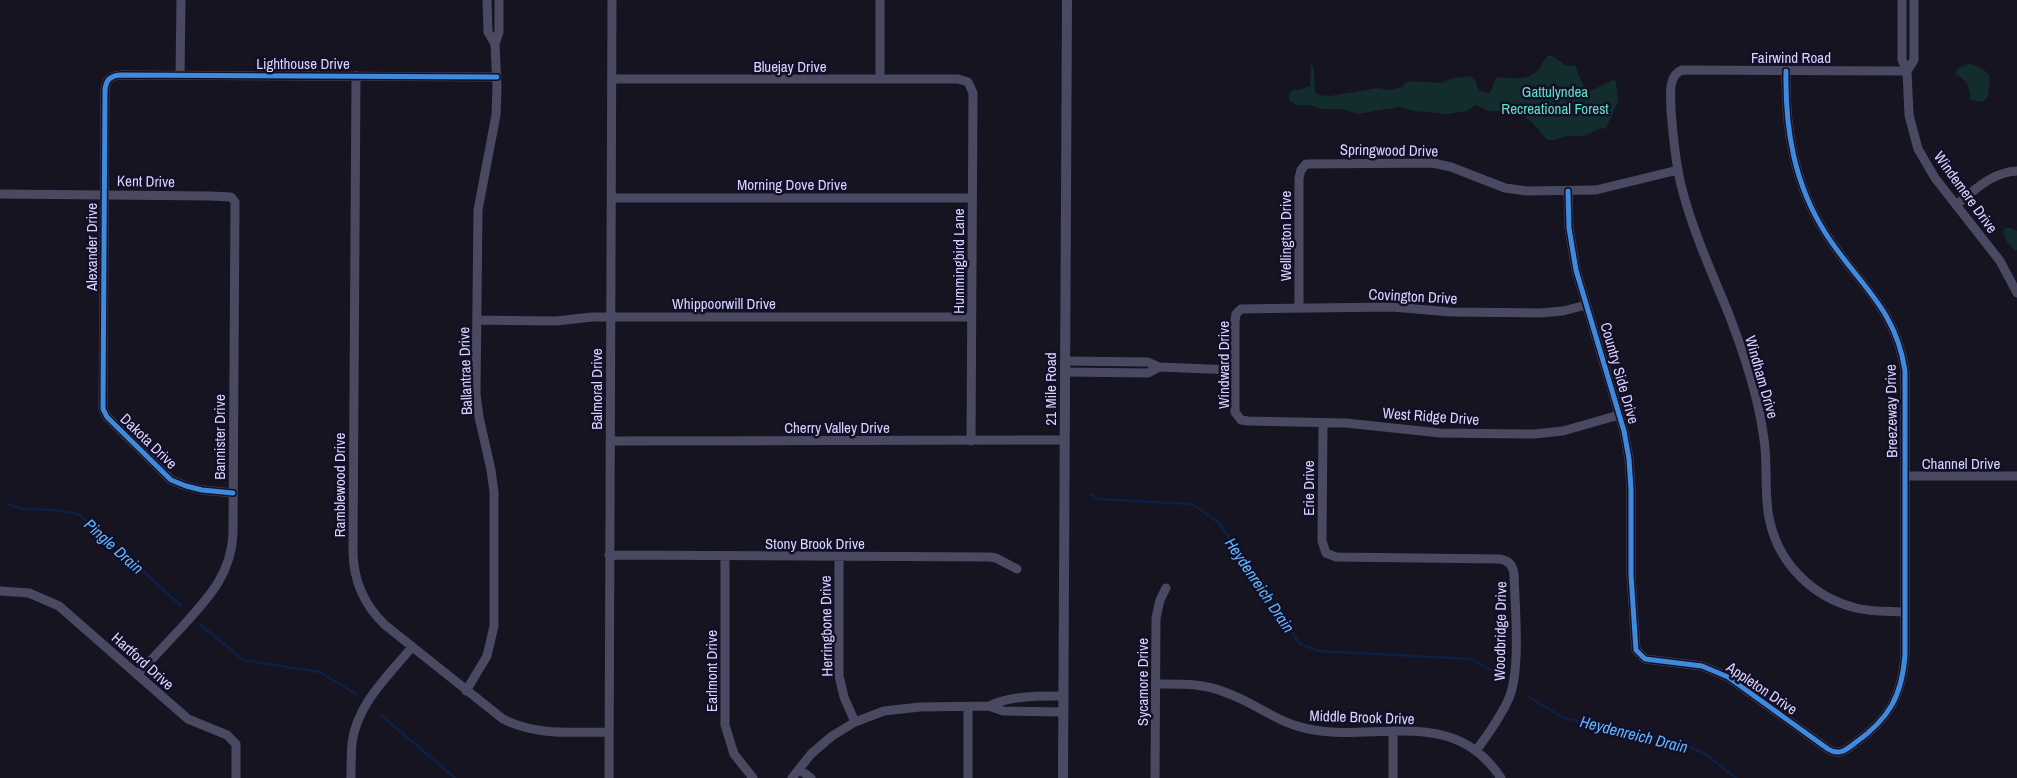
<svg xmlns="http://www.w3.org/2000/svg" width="2017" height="778" font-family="'Archivo Narrow',sans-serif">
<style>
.green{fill:#132c2d}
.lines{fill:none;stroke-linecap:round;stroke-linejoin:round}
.stream{stroke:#0d2144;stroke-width:2.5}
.minor{stroke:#4a4962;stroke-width:9}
.tertiary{stroke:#4a4962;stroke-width:10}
.cycleway-casing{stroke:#130f26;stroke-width:8}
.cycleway{stroke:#408adc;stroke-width:5}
.labels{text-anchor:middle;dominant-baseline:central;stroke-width:5;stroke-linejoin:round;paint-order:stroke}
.street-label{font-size:15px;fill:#d9d4ff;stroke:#130f26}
.park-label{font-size:15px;fill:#5fe0c0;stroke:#130f26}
.water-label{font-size:16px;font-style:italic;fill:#62b6ff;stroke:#130f26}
</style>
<rect width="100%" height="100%" fill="#161421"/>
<!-- green -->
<path class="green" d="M1548,56H1553L1566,66L1575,65L1584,88L1590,91L1613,80L1616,81L1618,102L1606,128L1599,129L1584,136H1566L1555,140H1547L1532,122L1523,116L1497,111H1488L1479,106L1476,105L1467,111L1448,114L1415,111L1400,107L1357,114L1343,109H1321L1310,105H1297L1289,100V95L1292,90H1299L1310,86L1311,64L1314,68L1315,92L1318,95L1330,96L1378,88L1388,90L1403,87L1405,83L1413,81L1442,83L1450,79L1470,76L1475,80L1479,91L1489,93C1494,88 1492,82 1497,77C1511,79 1529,81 1539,69C1543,64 1543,60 1548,56Z
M1968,64C1977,65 1986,69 1990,77L1988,96L1983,102L1970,100C1971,89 1966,78 1955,74L1957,69Z
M2005,228H2011L2017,231V250L2015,251L2007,242L2003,232Z"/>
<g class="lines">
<!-- stream -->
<path class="stream" d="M1091,494L1098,499L1192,504L1219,523L1300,644L1319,651L1471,659L1494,672
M8,504L22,509L54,510L78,514L95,527L181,606
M201,625L243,660L320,672L356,694
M1529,697L1564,718L1678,742L1704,753L1736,778
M381,715L455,778"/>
<!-- minor -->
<path class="minor" d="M487,0L488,32L495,44
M1902,0V60L1907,71L1909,115L1918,149L1935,178L2000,261L2017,293
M1907,71L1914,60V0
M180,75L181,0
M356,76L353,550C353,579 364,605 385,625L503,719C536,736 573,732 609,732
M612,79H958L968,82L973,93L971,441
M880,79V0
M1568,191L1569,228L1576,270L1624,431L1629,459L1631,489V575L1636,650L1645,659L1702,666L1728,677L1828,749C1839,756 1846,750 1855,743C1889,719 1902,696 1905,655V371C1896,308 1858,284 1826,234C1794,184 1785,129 1786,71
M0,194L211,196L231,197L235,202L233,534C231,575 208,598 182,627C167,643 152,659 137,675
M611,198H972
M1956,205C1975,190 1992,172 2017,171
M1586,305L1563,311L1540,313L1451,312L1392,307L1241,309L1236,314L1235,321V412L1241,420L1248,421L1346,423L1440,433L1534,434L1563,431L1619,415
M1299,307V178L1301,170L1306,164L1433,163L1451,167L1505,188L1527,191L1596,190L1678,170
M477,320L556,321L592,317H971
M1065,361L1148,362L1159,367L1234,370
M1065,372L1148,373L1159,367
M1323,423L1322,541L1326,553L1336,557L1499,559C1508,560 1513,565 1514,574C1515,607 1521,670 1509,698C1501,717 1488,734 1476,751
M610,441L1064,440
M1905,476H2017
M233,493L202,490L186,486L171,480L107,417L103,409L105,90C106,80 110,76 120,75L497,77
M609,555L989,557L996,558L1017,569
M725,556V725L734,754L753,778
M839,557V676L844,697L855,722
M0,591L29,593L59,606L188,719L227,735L236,744V778
M1905,612C1888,611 1872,612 1856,608C1812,597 1778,563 1769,518C1764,492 1768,465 1764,439C1758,395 1744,354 1728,312C1711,271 1692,229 1681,185C1675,160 1673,136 1671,110C1671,97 1667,76 1682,70L1907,71
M1156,684C1180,684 1204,683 1227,693C1260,705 1277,724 1314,730C1358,738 1409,723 1452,738C1472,745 1489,760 1501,778
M466,691L487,656L494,626V492L491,470L479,417L476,394L478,210L496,115L497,87L495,44L499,32V0
M989,706C1013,695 1038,696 1064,696
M799,769L811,778
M351,778C351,767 351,755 352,743C357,704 388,676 412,647
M609,778L612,0
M792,778L811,754L832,736L855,722L884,711L920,707L989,706L1003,711L1064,712
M968,778V707
M1155,778L1156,618L1160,600L1166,588
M1393,778V732"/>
<!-- tertiary -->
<path class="tertiary" d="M1063,778L1067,0"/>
<!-- cycleway casing -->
<g class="cycleway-casing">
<path id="cycleway" d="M1568,191L1569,228L1576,270L1624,431L1629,459L1631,489V575L1636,650L1645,659L1702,666L1728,677L1828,749C1839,756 1846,750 1855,743C1889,719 1902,696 1905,655V371C1896,308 1858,284 1826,234C1794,184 1785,129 1786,71
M233,493L202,490L186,486L171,480L107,417L103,409L105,90C106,80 110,76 120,75L497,77"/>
</g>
<!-- cycleway -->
<use href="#cycleway" class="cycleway"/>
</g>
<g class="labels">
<!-- street labels -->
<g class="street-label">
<text x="1791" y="57">Fairwind Road</text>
<text x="303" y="63">Lighthouse Drive</text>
<text x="790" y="66">Bluejay Drive</text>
<text transform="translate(1389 150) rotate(1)">Springwood Drive</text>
<text transform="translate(146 181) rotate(1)">Kent Drive</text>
<text x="792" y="184">Morning Dove Drive</text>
<text transform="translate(1966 192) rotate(54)">Windemere Drive</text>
<text transform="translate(1285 236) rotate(-90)">Wellington Drive</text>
<text transform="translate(91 247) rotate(-90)">Alexander Drive</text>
<text transform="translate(958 261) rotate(-90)">Hummingbird Lane</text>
<text transform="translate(1413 296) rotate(3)">Covington Drive</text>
<text x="724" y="303">Whippoorwill Drive</text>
<text transform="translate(1223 365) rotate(-90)">Windward Drive</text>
<text transform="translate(465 371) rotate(-92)">Ballantrae Drive</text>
<text transform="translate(1620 373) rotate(74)">Country Side Drive</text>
<text transform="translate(1762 377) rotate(74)">Windham Drive</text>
<text transform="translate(596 389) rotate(-90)">Balmoral Drive</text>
<text transform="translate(1050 389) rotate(-90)">21 Mile Road</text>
<text transform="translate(1891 411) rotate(-91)">Breezeway Drive</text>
<text transform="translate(1431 416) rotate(4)">West Ridge Drive</text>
<text x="837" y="427">Cherry Valley Drive</text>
<text transform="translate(219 437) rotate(-90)">Bannister Drive</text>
<text transform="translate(149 441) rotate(44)">Dakota Drive</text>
<text x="1961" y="463">Channel Drive</text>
<text transform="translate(339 485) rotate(-90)">Ramblewood Drive</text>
<text transform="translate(1308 488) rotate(-90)">Erie Drive</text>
<text x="815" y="543">Stony Brook Drive</text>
<text transform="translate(826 626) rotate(-91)">Herringbone Drive</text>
<text transform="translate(1500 631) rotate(-89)">Woodbridge Drive</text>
<text transform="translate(143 661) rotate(42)">Hartford Drive</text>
<text transform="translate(711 671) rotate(-90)">Earlmont Drive</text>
<text transform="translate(1142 682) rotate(-90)">Sycamore Drive</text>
<text transform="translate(1762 688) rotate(34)">Appleton Drive</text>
<text transform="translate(1362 717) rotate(2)">Middle Brook Drive</text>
</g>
<!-- park labels -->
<g class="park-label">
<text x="1555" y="91">Gattulyndea<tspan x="1555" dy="17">Recreational Forest</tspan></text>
</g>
<!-- water labels -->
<g class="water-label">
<text transform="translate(114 546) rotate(42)">Pingle Drain</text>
<text transform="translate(1260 585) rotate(56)">Heydenreich Drain</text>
<text transform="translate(1634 734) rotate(14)">Heydenreich Drain</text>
</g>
</g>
</svg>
